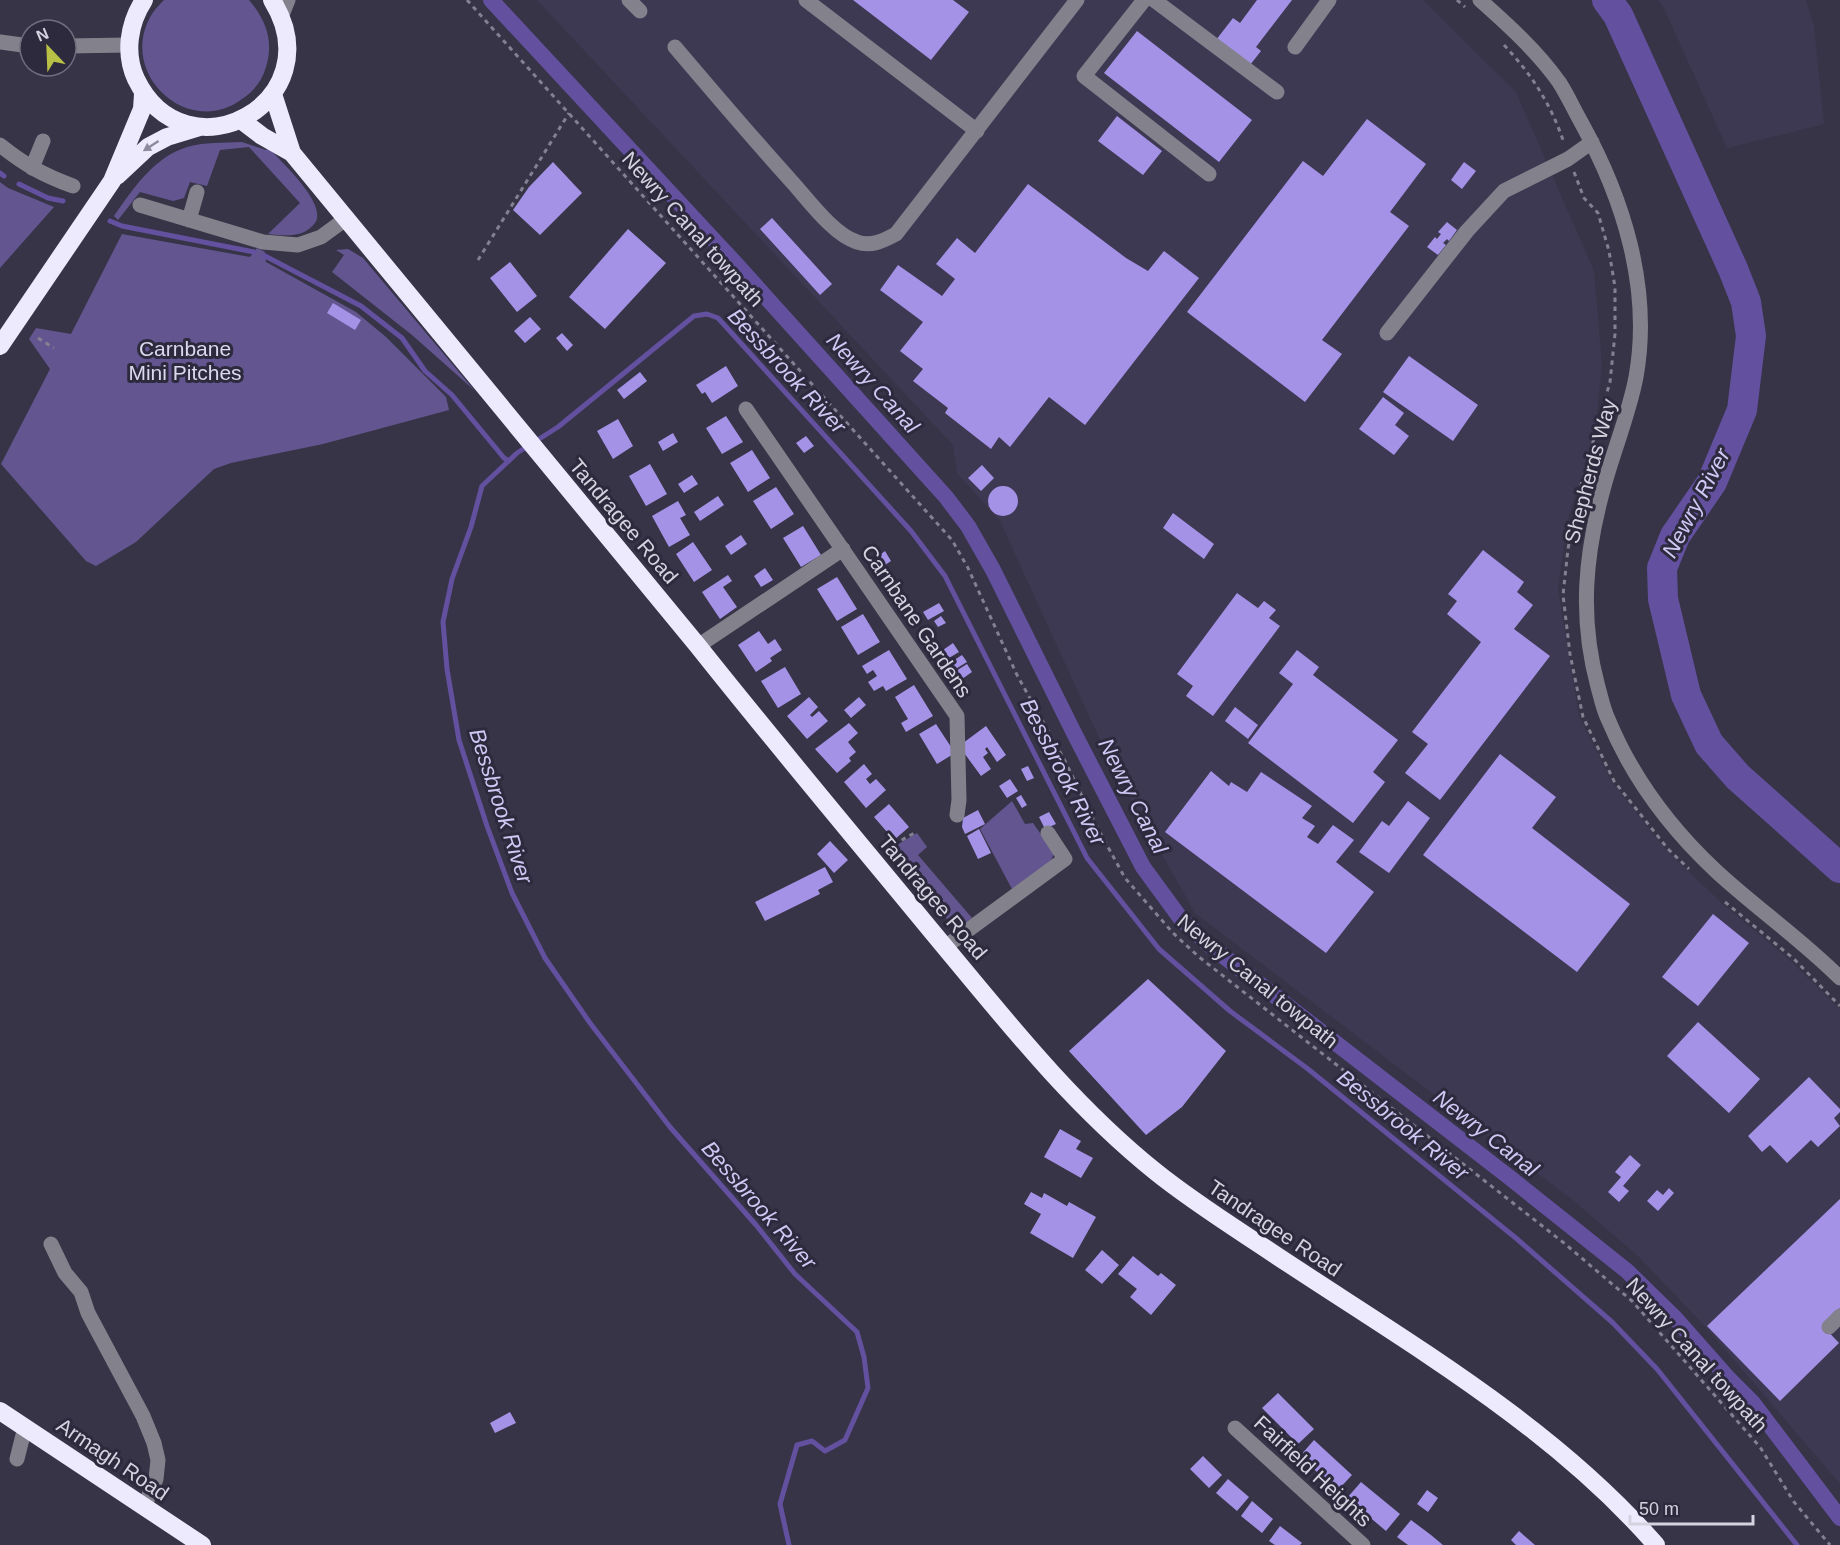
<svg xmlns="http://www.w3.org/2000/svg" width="1840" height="1545" font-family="Arial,sans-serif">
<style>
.built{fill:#3e3953}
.green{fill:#635690}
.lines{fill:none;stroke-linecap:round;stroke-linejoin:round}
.stream{stroke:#63509f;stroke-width:5}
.canal{stroke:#63509f;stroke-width:16}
.river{stroke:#63509f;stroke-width:30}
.building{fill:#a492e7}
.path{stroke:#838191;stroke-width:3;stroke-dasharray:4.5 4.5;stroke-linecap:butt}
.minor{stroke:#83828c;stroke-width:15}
.highway{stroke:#edeafe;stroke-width:18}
.oneway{fill:#8d8a9e}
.labels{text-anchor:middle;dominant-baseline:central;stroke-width:6;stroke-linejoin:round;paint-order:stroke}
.street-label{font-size:21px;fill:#d4d3df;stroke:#2d2a3d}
.park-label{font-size:21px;fill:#dbd8ee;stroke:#2d2a3d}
.water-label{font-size:22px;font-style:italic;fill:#cfc8f4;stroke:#2d2a3d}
</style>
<rect width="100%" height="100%" fill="#373447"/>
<!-- built -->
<path class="built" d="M537,0H1423L1516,92L1594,271L1602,365L1595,432L1567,522L1558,589L1579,716L1612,782L1666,850L1724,905L1791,961L1840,1009V1484L1704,1325L1638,1256L1574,1201L1195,913L1112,766L1000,521L957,473L953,445Z
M1658,0H1806L1814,27L1824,124L1727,148L1663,6Z"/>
<!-- green -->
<path class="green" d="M164,0H249C266,20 274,41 266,67C262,81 254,91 242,99C187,140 116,72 152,14C155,9 160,4 164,0Z
M242,142L266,150L269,148C282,163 328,204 315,223C304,238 285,236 268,234L300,203L249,147L220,150L207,186L190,182L184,198L173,201L140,192L118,220L114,216C132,190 154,157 187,147C203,142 225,143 242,142Z
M0,182L8,188L54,207L0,268Z
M122,234L250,257L257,248L265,252L266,262L356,312L386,337L446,397L449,410L323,444L231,463L214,469L136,542L96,566L86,561L1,464L50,369L29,339L36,328L71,334Z
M348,249L363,258L474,390L412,335L332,272L344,255L336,250Z
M1012,801L1025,824L1033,823L1054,853L1050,864L1012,889L980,829Z
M917,833L927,847L918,855L972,918L956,929L887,851Z"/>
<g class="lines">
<!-- stream -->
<path class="stream" d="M0,173L4,176
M19,184L48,198L63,201
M110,221L122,226L254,252
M265,256L361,306L402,338L425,371L452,395L504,458L509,461
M789,1545L780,1504L797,1445L812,1441L825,1451L845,1440L868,1388L864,1357L857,1332L795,1274L756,1225L670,1127L590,1023L545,958L512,893L487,826L459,740L447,669L443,622L452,579L471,527L482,486L517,453L558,427L694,316L707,314L718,318L911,531L945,576L1087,858L1159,949L1230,1011L1308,1069L1517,1239L1612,1322L1657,1369L1797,1545"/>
<!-- canal -->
<path class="canal" d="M491,0L736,264L946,497L968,526L993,570L1074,733L1143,867L1181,919L1209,945L1509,1177L1627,1271L1676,1319L1729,1379L1753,1403L1840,1518"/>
<!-- river -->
<path class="river" d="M1607,0L1618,15L1733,269L1746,302L1751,336L1742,410L1712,482L1675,536L1662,568L1663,599L1686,695L1709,744L1738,777L1840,868"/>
</g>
<!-- building -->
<path class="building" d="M853,0H953L969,12L931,60Z
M1257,0H1292L1256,47L1261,51L1250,65L1216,40L1233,18L1240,23Z
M1137,31L1252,120L1219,162L1104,73Z
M1117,116L1162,151L1143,175L1098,141Z
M1367,119L1426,164L1390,212L1409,226L1322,340L1342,354L1305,402L1187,312L1303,161L1323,176Z
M553,162L582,193L540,235L513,210L529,187Z
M1464,162L1476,171L1462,189L1451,180Z
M1028,184L1126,258L1148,271L1164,251L1199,278L1085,425L1049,397L1010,447L999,437L991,449L945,413L948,408L913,381L923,369L900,351L923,322L880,290L898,265L942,296L955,279L936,264L957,238L975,253Z
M772,218L832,284L820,295L760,229Z
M1447,222L1457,230L1449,241L1447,239L1443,243L1446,245L1438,255L1427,247L1435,237L1437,239L1441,234L1438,232Z
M628,229L666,263L605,329L569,297Z
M510,262L537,296L517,312L490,278Z
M333,303L361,320L355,330L327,313Z
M530,317L541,329L525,343L514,331Z
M562,333L573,345L567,351L556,338Z
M1409,356L1478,405L1453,441L1383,392Z
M726,366L738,386L712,403L705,392L702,394L696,385Z
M640,372L647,381L624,399L617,390Z
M1383,397L1404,413L1395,425L1409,436L1394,455L1359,429Z
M726,416L743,442L722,454L706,428Z
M618,419L633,446L613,459L597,431Z
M673,433L678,442L663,451L658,442Z
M806,436L814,446L804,453L796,443Z
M752,450L770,478L748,492L730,463Z
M650,464L667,494L646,506L629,476Z
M982,465L994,478L981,491L968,478Z
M692,475L698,484L684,493L678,484Z
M988 501a15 15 0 1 1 30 0a15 15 0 1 1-30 0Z
M776,487L794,514L771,529L753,501Z
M718,496L724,505L700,521L694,512Z
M678,501L686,515L680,518L690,535L669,547L652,516Z
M1173,513L1214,544L1204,559L1163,528Z
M803,526L821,555L801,567L783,538Z
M741,535L747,544L731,555L725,546Z
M693,542L712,570L694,582L676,554Z
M1483,550L1524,582L1517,592L1533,605L1514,629L1550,656L1440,800L1405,773L1428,744L1412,732L1481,642L1447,614L1457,601L1448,594Z
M885,551L891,561L879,569L873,560Z
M765,568L773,580L761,587L754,576Z
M728,575L732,581L723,587L737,607L720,619L702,592Z
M837,577L857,609L837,621L817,589Z
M1237,593L1258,608L1264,601L1276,610L1269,618L1280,626L1213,716L1186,696L1193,686L1177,674Z
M939,603L944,611L928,620L923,612Z
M863,614L880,642L858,655L841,627Z
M941,616L946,623L938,627L934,621Z
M759,631L768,644L775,639L782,650L770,658L772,661L756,672L738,645Z
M953,643L959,652L949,658L943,650Z
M889,650L907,679L886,691L883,686L874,691L868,682L877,676L873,670L867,674L862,666Z
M1297,650L1319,667L1313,675L1398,740L1373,772L1385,782L1353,823L1248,743L1293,684L1279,673Z
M962,655L967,662L949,673L945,666Z
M967,664L972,672L962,679L956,671Z
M785,667L801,694L778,708L761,681Z
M914,685L933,716L906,732L901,723L908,719L895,697Z
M809,697L818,707L810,715L812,717L819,711L828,721L807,739L787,716Z
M859,697L866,705L851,718L844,710Z
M1235,707L1258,725L1248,739L1225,721Z
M849,723L858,733L848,742L856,752L849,758L851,761L837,773L815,749Z
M936,724L955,753L937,764L919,734Z
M986,726L1006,755L997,762L987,747L985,749L988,753L983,757L991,769L981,776L959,746Z
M1500,754L1556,797L1532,828L1630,904L1577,972L1423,855Z
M864,764L872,774L866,779L870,784L876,779L886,790L866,808L844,782Z
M1028,766L1034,778L1027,781L1021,769Z
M1211,771L1229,786L1231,782L1247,792L1261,772L1312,806L1302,818L1315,826L1307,837L1318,844L1333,825L1354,840L1336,862L1374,892L1326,953L1165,832Z
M1010,779L1018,791L1007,798L999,786Z
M1021,795L1027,805L1022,808L1016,798Z
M1408,801L1430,818L1389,873L1359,852L1382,821L1389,826Z
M889,804L909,827L894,840L874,817Z
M978,810L985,824L965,834L962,827L963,818Z
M1049,812L1056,824L1045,829L1039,817Z
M979,829L991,853L978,859L967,836Z
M830,841L848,860L834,873L817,854Z
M825,867L833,882L818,890L820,894L765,921L755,902Z
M1713,914L1749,943L1698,1006L1662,977Z
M1148,979L1226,1051L1182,1107L1146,1135L1069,1051Z
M1698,1022L1760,1079L1729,1113L1667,1056Z
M1809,1077L1840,1109V1112L1834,1118L1840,1126L1818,1147L1811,1140L1787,1163L1770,1145L1762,1152L1748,1136Z
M1060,1129L1081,1141L1076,1149L1093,1158L1081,1178L1044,1157Z
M1630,1155L1641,1165L1623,1186L1629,1191L1619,1202L1608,1192L1621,1177L1615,1172Z
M1669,1188L1674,1193L1658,1211L1647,1201L1657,1190L1663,1195Z
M1031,1192L1042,1198L1044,1193L1067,1206L1069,1202L1096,1217L1073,1258L1030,1233L1041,1214L1024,1204Z
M1840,1199V1308L1822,1325L1839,1343L1780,1401L1707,1326Z
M1102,1250L1119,1265L1102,1284L1085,1270Z
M1133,1256L1158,1276L1161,1273L1176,1285L1151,1315L1130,1297L1137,1289L1118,1274Z
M1278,1393L1314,1429L1298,1444L1262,1408Z
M510,1412L516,1423L495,1433L490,1423Z
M1314,1440L1352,1475L1337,1491L1300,1456Z
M1203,1456L1222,1475L1209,1488L1190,1469Z
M1228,1479L1249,1497L1237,1511L1216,1493Z
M1361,1482L1400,1514L1386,1531L1347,1498Z
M1427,1490L1438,1498L1428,1512L1417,1504Z
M1252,1501L1273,1519L1262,1533L1241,1516Z
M1411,1520L1431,1535L1443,1545H1408L1397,1537Z
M1280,1526L1302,1543L1300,1545H1275L1269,1541Z
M1519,1531L1535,1545H1516L1511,1540Z"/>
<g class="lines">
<!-- path -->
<path class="path" d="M467,0L952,540L968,568L1017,675L1065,761L1097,827L1125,878L1173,933L1199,957L1564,1243L1632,1301L1760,1447L1794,1502L1830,1545
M1457,0L1465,7
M1504,45C1532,75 1551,104 1564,143
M1574,172L1584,198L1598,213L1609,251L1615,287V334L1610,382L1580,488L1568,549L1563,595L1570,654L1583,717L1614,781L1668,849L1689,869
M478,260L569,113
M38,338L54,348
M886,849L916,832
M1725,902L1794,959L1840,1006"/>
<!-- minor -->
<path class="minor" d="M629,0L640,11
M806,0L977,131
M1144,0L1084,76L1209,174
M1154,0L1277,92
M1480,0C1508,25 1537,51 1559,82C1567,94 1573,108 1581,122C1623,198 1652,288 1636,377C1629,414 1614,449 1604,486C1585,554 1579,617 1598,687C1601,697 1603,709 1608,719C1632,777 1670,828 1716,871C1756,908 1801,939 1840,978
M282,15L288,0
M0,42L30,46
M66,46L129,45
M675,47C714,93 753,139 793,183C809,201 834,235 857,242C871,247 883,241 896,234L1077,0
M1295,47L1329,0
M0,145C25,165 43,175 73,186
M32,168L43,141
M140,205L263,242L298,245L321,237L347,218
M189,220L197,192
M1387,333L1467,231L1504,191L1568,159L1592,142
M746,409L957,716L959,800L957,815
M698,646L843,549
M945,947L1065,859L1048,833
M51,1244L65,1273L81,1292L88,1313L143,1416L154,1443L158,1460L156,1479L144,1507
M1829,1327L1840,1316
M1235,1428L1363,1545
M17,1459L25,1427"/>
<!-- highway -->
<path class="highway" d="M144,0C129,23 124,53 136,79C186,182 335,102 272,0
M273,94L292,153L698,646C775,743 855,838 934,934C1004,1018 1071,1104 1156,1172C1192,1201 1232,1226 1271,1252C1403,1340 1551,1424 1656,1545
M241,120L262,136L292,153
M117,176L148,147L167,137L200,127
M0,346L112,181L142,109L143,94
M0,1411L202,1545"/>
</g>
<!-- one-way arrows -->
<defs><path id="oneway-solid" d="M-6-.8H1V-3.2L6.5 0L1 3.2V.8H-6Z" transform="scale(1.5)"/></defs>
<use class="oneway" href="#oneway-solid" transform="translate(151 146) rotate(147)"/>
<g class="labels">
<!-- street labels -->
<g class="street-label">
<text transform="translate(693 229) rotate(48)">Newry Canal towpath</text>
<text transform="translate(1590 471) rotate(-75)">Shepherds Way</text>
<text transform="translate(624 521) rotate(50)">Tandragee Road</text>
<text transform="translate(917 621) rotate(56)">Carnbane Gardens</text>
<text transform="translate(933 897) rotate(50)">Tandragee Road</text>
<text transform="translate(1258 981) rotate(39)">Newry Canal towpath</text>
<text transform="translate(1275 1228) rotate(34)">Tandragee Road</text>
<text transform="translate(1697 1355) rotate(48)">Newry Canal towpath</text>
<text transform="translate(113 1459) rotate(34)">Armagh Road</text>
<text transform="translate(1313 1471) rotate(43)">Fairfield Heights</text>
</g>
<!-- park labels -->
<g class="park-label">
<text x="185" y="348">Carnbane<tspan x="185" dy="24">Mini Pitches</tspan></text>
</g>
<!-- water labels -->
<g class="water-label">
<text transform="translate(787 371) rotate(47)">Bessbrook River</text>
<text transform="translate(873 383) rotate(48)">Newry Canal</text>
<text transform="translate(1696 503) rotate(-62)">Newry River</text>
<text transform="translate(1063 772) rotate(63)">Bessbrook River</text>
<text transform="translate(1133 796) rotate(63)">Newry Canal</text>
<text transform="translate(501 806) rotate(72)">Bessbrook River</text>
<text transform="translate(1403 1125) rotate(39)">Bessbrook River</text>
<text transform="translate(1486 1133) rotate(38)">Newry Canal</text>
<text transform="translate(759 1205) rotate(49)">Bessbrook River</text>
</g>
</g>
<!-- north arrow -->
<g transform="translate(48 48) rotate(337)"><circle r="28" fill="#2d2a3d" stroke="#706e7e" stroke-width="1.5"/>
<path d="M0-4.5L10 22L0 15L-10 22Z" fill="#b9c046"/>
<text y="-9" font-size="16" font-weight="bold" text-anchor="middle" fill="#d4d3df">N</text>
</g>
<!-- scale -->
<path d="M1630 1515v9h123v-9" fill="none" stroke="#d4d3df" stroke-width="3"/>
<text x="1639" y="1515" font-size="18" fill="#d4d3df" stroke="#2d2a3d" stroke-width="4.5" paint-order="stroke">50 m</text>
</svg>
